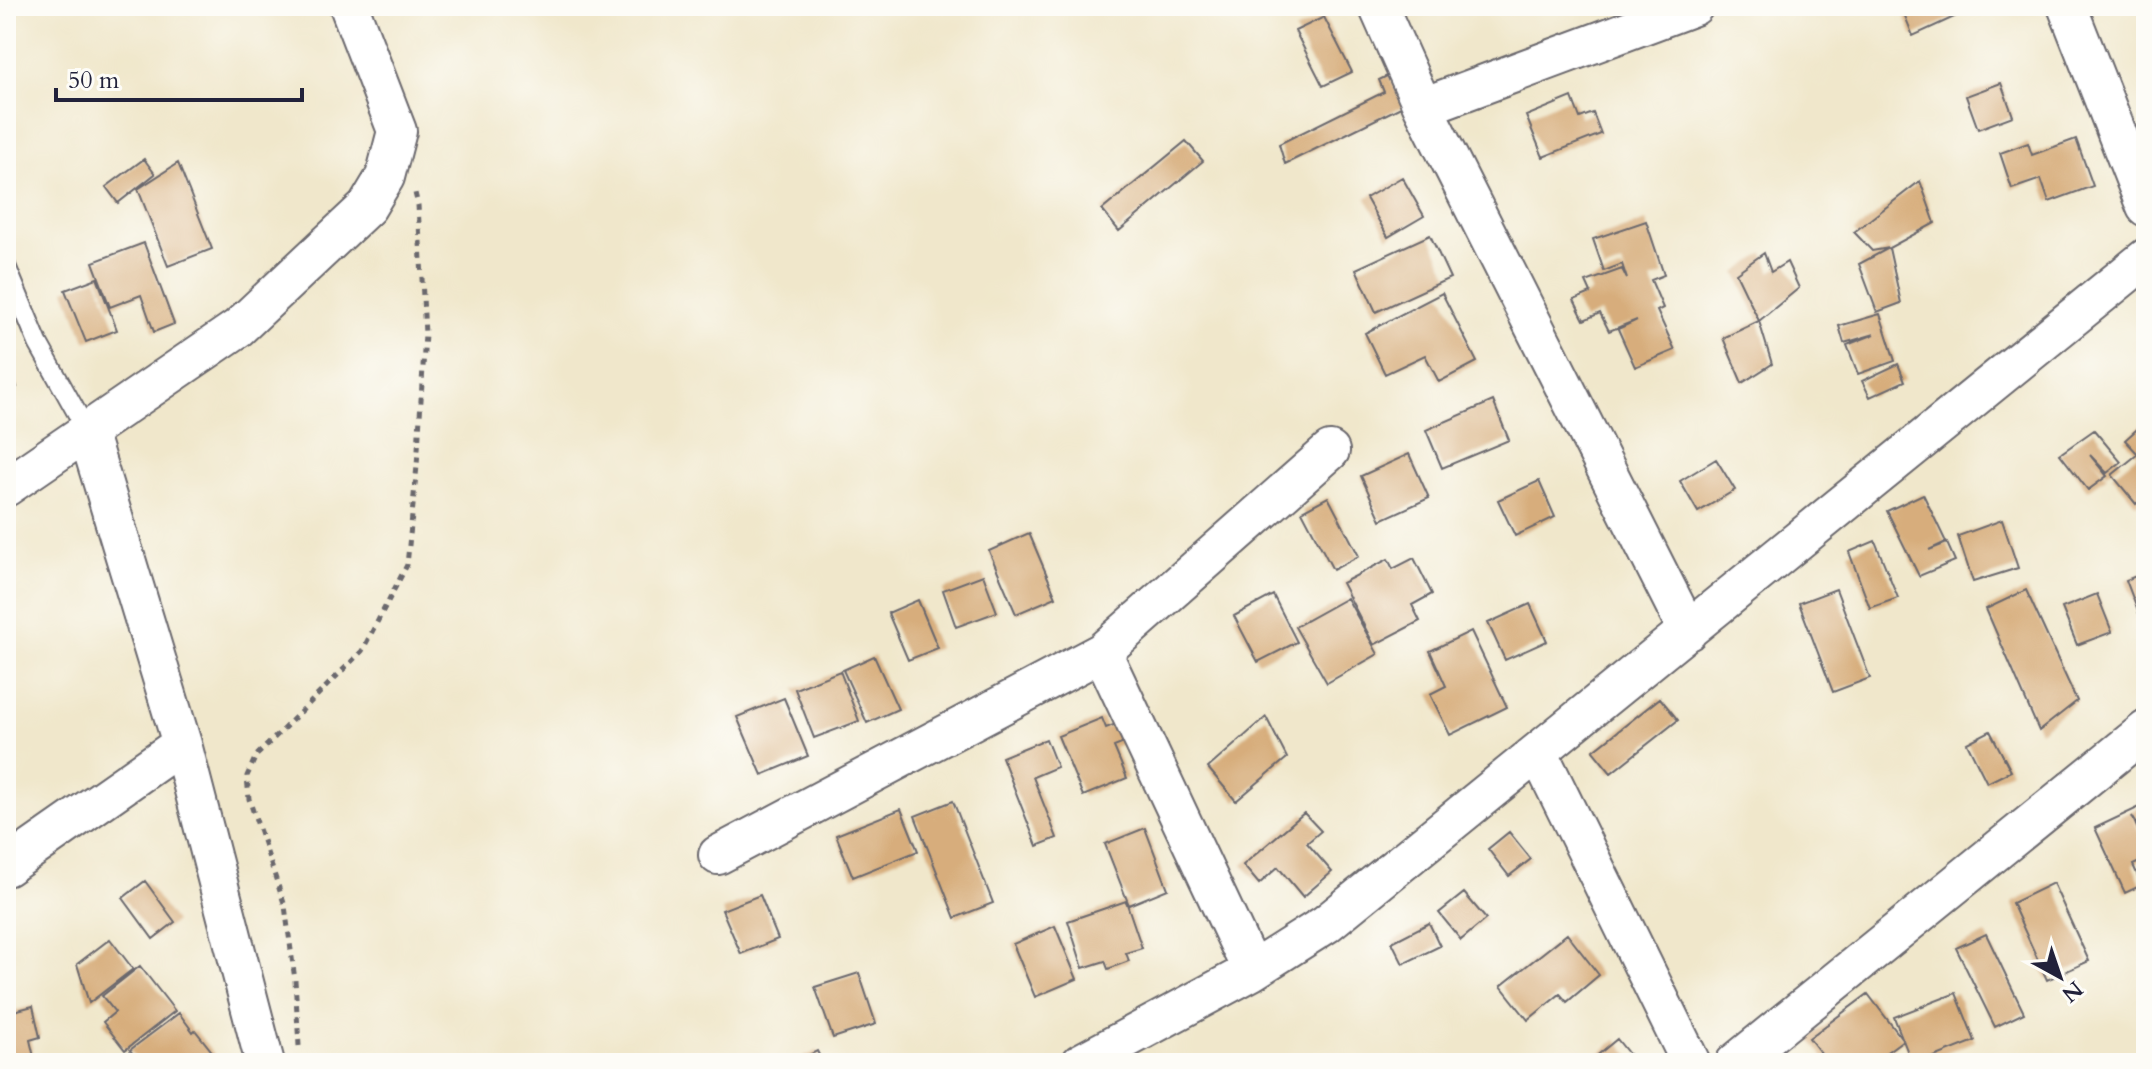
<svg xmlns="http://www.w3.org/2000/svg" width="2152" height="1069" font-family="Cardo,serif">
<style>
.building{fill:#d7ad7c}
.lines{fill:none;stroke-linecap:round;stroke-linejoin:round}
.lane-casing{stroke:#6a676d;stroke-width:22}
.street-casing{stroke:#6a676d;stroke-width:42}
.path{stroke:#6a676d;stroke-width:5;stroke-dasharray:6 6;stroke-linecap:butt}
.lane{stroke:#fff;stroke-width:18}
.street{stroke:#fff;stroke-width:38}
</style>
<rect width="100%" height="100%" fill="#fdfcf7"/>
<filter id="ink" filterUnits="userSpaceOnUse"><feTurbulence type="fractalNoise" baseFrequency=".0125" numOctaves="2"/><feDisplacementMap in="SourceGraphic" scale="16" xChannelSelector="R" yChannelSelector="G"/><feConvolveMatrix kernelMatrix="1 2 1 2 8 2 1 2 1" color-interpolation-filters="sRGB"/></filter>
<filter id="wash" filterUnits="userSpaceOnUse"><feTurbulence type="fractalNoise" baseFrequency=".006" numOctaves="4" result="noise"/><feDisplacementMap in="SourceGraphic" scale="32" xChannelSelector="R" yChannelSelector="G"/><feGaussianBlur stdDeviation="1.8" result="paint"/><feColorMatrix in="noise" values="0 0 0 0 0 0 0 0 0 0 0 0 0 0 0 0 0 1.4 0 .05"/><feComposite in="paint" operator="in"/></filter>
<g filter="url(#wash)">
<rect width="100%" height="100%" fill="#f0e7cb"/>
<g id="blocks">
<!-- building -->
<path class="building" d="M1901,6H1978L1913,36Z
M1324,17L1352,72L1323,86L1295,31Z
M1389,75L1403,106L1285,164L1279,144L1384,92L1379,80Z
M2001,83L2013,116L1978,129L1966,96Z
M1572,97L1580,118L1593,113L1601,134L1543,157L1526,116Z
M2076,139L2093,186L2049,202L2041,179L2012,189L2000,153L2028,143L2032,155Z
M1186,141L1203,161L1119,231L1102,210Z
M144,159L155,174L118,203L106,187Z
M178,163L212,249L168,266L138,189Z
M1402,177L1424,216L1388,237L1366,198Z
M1920,181L1935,223L1889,248L1872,251L1854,232Z
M1646,221L1664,275L1651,280L1663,308L1657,311L1675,350L1635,367L1618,329L1637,320L1609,331L1600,313L1584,320L1574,300L1591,293L1586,282L1622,269L1627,279L1622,264L1604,271L1593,239Z
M1430,235L1450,278L1376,312L1356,269Z
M144,243L174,324L154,332L141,295L110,307L93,262Z
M1889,248L1901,303L1877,312L1859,264Z
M1764,253L1771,272L1787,262L1799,288L1759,321L1736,273Z
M97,278L117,330L86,342L65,290Z
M1442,293L1477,362L1439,382L1425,355L1385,374L1365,333Z
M1880,314L1895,361L1858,374L1847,345L1875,334L1844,343L1839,326Z
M1759,321L1772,364L1742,383L1723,338Z
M6,360L17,387L6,391Z
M1898,364L1905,381L1870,397L1862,381Z
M1493,401L1509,440L1442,468L1426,430Z
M2145,422L2146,496L2136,504L2112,475L2138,454L2125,440Z
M2094,430L2121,462L2107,473L2090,455L2107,476L2088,490L2060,454Z
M1409,454L1429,498L1381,520L1361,476Z
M1716,459L1735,490L1698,512L1680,481Z
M1539,481L1555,517L1515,536L1498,500Z
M1923,494L1946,542L1929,550L1947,543L1955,561L1919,576L1887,511Z
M1328,497L1359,556L1333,570L1302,511Z
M2002,520L2018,568L1973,582L1958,536Z
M1029,533L1056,597L1016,614L989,551Z
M1875,541L1898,598L1870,608L1849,552Z
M1414,558L1432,594L1412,605L1420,621L1374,645L1342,583L1388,559L1393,569Z
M2146,572V611L2139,614L2126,580Z
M983,575L997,612L956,627L943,590Z
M1836,589L1870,678L1833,692L1799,603Z
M2026,590L2077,701L2039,731L1986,609Z
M2097,594L2112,632L2077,645L2062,608Z
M1273,595L1297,642L1258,662L1234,616Z
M1347,598L1378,654L1327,683L1295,627Z
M918,600L938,648L908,660L888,613Z
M1530,604L1547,641L1505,660L1488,623Z
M1471,631L1507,707L1450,735L1430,694L1446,686L1430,651Z
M874,656L898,709L867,723L843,670Z
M840,671L859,721L814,738L795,689Z
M784,698L808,756L762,775L737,717Z
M1660,698L1678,720L1611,773L1593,751Z
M1266,717L1287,758L1236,801L1208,768Z
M1102,718L1106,728L1131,718L1139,737L1114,747L1127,778L1083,796L1058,736Z
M1990,731L2011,771L1987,783L1967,743Z
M1046,739L1057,767L1033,777L1057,838L1037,846L1002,757Z
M953,801L993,903L955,918L915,816Z
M2146,804V839L2132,816L2146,848V859L2133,865L2142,885L2125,893L2095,828Z
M901,809L918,851L853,877L836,835Z
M1304,813L1321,831L1307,843L1332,872L1303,897L1278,867L1259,884L1243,865Z
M1145,828L1168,889L1129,905L1105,844Z
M1509,832L1531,859L1509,876L1488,849Z
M145,881L175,922L153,939L123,898Z
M2053,883L2089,961L2047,980L2012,903Z
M1464,893L1486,919L1461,940L1439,913Z
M760,895L778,939L741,954L722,910Z
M1126,901L1142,948L1126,953L1129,961L1108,969L1105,961L1083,968L1068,921Z
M1429,923L1440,946L1403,964L1392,942Z
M1055,926L1077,979L1035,997L1013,944Z
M1567,934L1599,975L1567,1002L1560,994L1528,1020L1501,986Z
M1986,934L2024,1013L1995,1027L1956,948Z
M110,939L133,969L89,1003L77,964Z
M140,966L175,1011L125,1050L103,1022L115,1012L102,996Z
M859,973L876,1024L833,1038L815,987Z
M1956,993L1975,1041L1919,1063H1912L1894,1017Z
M1868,994L1903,1040L1872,1063H1828L1809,1038Z
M33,1006L40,1037L30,1040L34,1057L6,1063V1013Z
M179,1013L193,1032L195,1030L221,1063H140L130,1050Z
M1617,1039L1636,1063H1588Z
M817,1051L823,1063H793Z"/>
</g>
</g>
<g filter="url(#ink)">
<use href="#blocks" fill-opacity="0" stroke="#6a676d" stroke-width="2"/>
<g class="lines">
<!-- lane casing -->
<g class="lane-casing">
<path id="lane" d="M6,266L38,343L87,431"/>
</g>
<!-- street casing -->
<g class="street-casing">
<path id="street" d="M1378,6L1423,107L1688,631
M2067,6L2146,207
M1423,107L1694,6
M87,431L182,744L265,1063
M6,487L238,328L367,207L385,177L397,131L349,6
M1538,752L1691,1063
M718,855L1102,652
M6,867L182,744
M1252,971L1102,652L1330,451
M1081,1063L1252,971L1326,924L2146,258
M1735,1063L2146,730"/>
</g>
<!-- path -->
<path class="path" d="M299,1046L295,980L285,906L249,799L247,776L256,756L362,651L407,565L417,466L425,334L418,205L415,193"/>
<!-- lane -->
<use href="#lane" class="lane"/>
<!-- street -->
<use href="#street" class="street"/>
</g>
</g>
<!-- margin -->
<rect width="2152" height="1069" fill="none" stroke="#fdfcf7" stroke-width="32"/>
<!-- north arrow -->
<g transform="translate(2060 977) rotate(140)" stroke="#fdfcf7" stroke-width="6" paint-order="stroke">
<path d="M0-6L14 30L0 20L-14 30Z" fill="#22223b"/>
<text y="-12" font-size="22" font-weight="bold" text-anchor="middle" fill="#22223b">N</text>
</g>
<!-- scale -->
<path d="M56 88v12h246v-12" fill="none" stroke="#22223b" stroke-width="4"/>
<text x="68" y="88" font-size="24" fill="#22223b" stroke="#fdfcf7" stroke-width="6" paint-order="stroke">50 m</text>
</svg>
